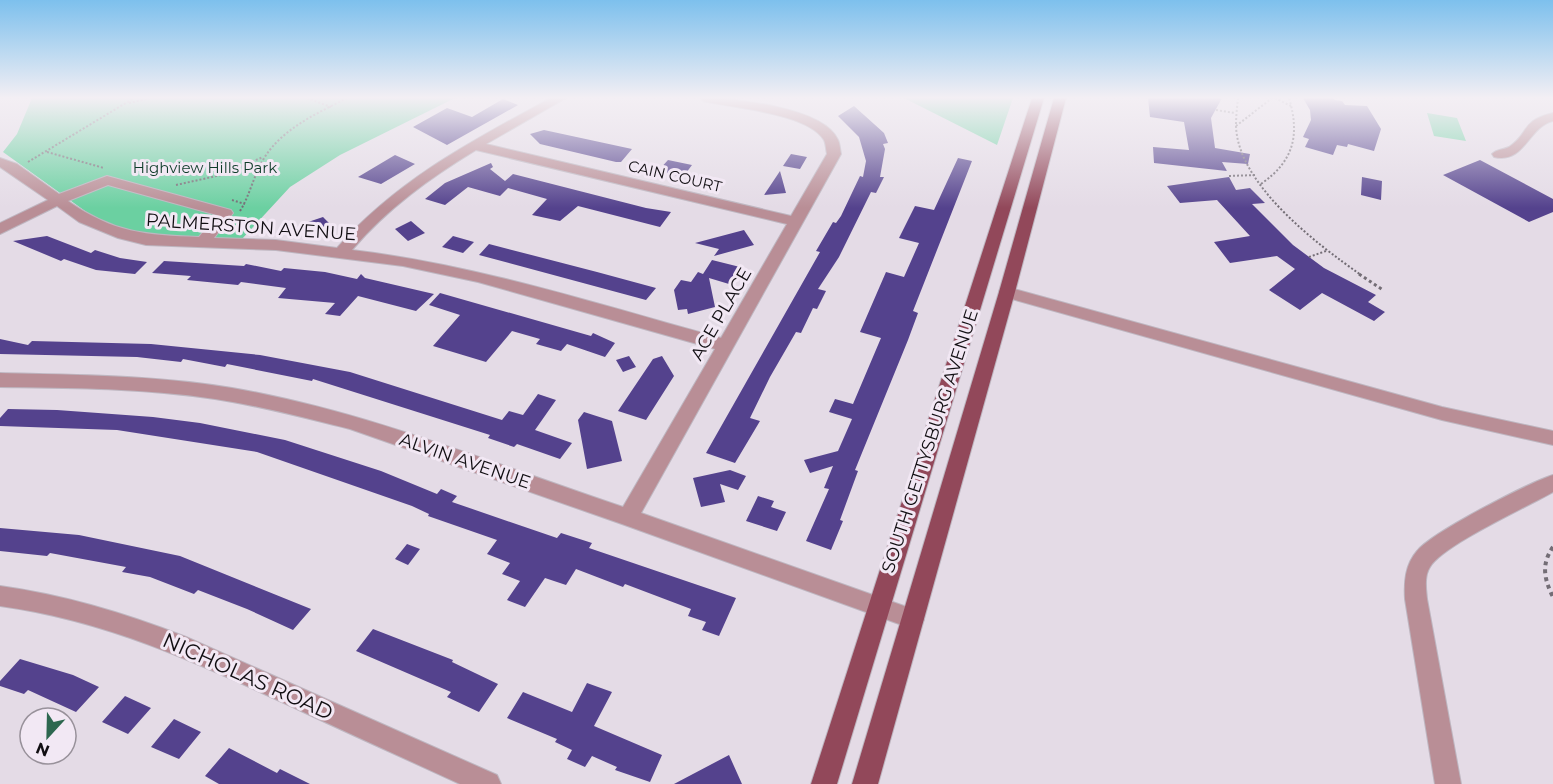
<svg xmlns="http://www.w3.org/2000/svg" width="1553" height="784" font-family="Montserrat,sans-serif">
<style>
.green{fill:#6bd0a1}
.building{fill:#54428d}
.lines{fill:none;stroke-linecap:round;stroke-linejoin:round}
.minor-casing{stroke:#beb6c0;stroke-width:2}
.major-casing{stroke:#beb6c0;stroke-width:2}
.path-far2{stroke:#736d75;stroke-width:2;stroke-dasharray:2 2;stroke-linecap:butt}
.path-far1{stroke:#736d75;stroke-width:3;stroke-dasharray:3 3;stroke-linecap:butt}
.path{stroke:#736d75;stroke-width:4;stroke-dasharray:4 4;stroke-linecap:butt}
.minor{fill:#b98e96;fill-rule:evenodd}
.major{fill:#92485a;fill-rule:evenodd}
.labels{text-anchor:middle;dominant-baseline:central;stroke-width:6;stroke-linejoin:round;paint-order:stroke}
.far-park-label{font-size:15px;fill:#0d3b28;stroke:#f2e8f4}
.far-street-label{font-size:15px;fill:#110e12;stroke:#f2e8f4}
.street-label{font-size:18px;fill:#110e12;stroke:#f2e8f4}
.near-street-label{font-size:21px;fill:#110e12;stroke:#f2e8f4}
</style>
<rect width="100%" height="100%" fill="#e4dbe6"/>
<!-- green -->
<path class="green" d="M32,98H455L340,155L290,187L242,239L167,236L138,233L112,226L92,216L3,152L17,134Z
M904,98H1013L997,145Z
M1427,113L1457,118L1466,141L1434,136Z"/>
<!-- building -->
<path class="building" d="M1148,98H1222L1211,118L1215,148L1250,154L1248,164L1222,162L1227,171L1154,163L1153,147L1189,150L1184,122L1150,117Z
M1303,98H1333L1335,100L1342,101L1345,105L1367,106L1381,129L1374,151L1348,144L1347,147L1337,145L1333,155L1305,147L1309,139L1303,137L1311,120L1310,110Z
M503,99L518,105L447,145L413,127L447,108L472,117Z
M854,106L884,133L888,143L883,144L885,149L880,177H884L876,193L871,192L839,257L818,289L826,291L817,309L813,308L801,333L796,332L770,377L750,418L760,421L735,463L706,453L820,252L816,251L833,222L836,223L841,216L860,176L863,177L866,161L859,137L838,116Z
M544,130L632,149L621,162H616L540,144L530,134Z
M791,154L807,157L800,169L783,166Z
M395,155L415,164L381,184L358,177Z
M958,158L972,161L913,311L918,313L908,340L855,470L858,471L840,520L843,521L831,550L806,541L829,489L824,488L833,466L810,473L804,460L838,451L852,419L829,412L835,399L853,404L881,338L860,332L886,272L904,277L919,243L899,238L915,206L934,210Z
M668,160L692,165L683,177L658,171Z
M1480,160L1553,199V212L1529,222L1443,175Z
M491,163L493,167L490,169L505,181L513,174L646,208L671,212L660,227L578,206L560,221L532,215L547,199L508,188L500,196L468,187L445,205L425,199L445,183Z
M780,171L786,193L764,195Z
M1229,177L1236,190L1250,188L1265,203L1252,204L1293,245L1324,268L1376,295L1368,302L1385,312L1374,321L1322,293L1300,310L1269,290L1295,269L1277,256L1230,263L1214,242L1250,236L1217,200L1180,203L1167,186Z
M1362,177L1382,181L1381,200L1361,195Z
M323,217L332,226L316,233L308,222Z
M411,221L425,233L408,241L395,229Z
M744,230L754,245L714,256L719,249L695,243Z
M47,236L91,253L95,250L120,258L147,262L135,274L96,270L64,259L61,261L13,241Z
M453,236L474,242L463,253L442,247Z
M489,244L597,272L656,288L646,300L479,255Z
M712,260L740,267L729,284L709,278L715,307L688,314L687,309L678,310L674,290L681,280L691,282L698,272L703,274Z
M164,261L244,266L246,264L281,271L284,268L325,272L357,279L361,274L365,278L434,294L416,311L358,296L340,316L325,314L335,303L278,298L286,288L241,282L238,285L187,280L191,276L152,273Z
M440,293L591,336L593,333L615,343L605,357L567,344L561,351L536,344L540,339L512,331L486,362L433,346L460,315L429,305Z
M0,339L28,345L32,341L151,344L260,355L350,372L502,420L509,411L523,415L538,394L556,400L535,430L572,443L560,459L517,444L514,447L488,438L490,435L313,379L312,381L227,364L225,367L183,359L181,362L137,357L0,354Z
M629,356L636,367L623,372L616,360Z
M662,356L674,376L646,420L618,411L653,359Z
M8,409L57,410L153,417L200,423L285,440L381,471L437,494L441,489L457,496L452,502L557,538L561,533L592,543L589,548L736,598L719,636L702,630L706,622L688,616L691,609L625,584L623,587L576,569L566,585L545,578L525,607L507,600L520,581L502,574L510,563L487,554L497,540L428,516L429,514L412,506L257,452L117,430L0,426V418Z
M584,412L612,421L622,461L587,469L578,420Z
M730,470L746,476L738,490L720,484L725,502L701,507L693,478Z
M758,496L774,501L771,507L786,512L777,531L746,521Z
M0,528L79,535L180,556L311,609L293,630L247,609L198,590L194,594L150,577L122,572L126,567L50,553L47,556L0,551Z
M407,544L420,549L408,565L395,559Z
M373,629L453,660L452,662L498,684L479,712L447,697L451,692L356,651Z
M20,659L73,675L99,687L76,712L28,690L24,694L0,686V681Z
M587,683L612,692L594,726L662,755L650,782L615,770L617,767L592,756L585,767L567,759L572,750L555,742L557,739L507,718L523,692L572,712Z
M125,696L151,708L128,734L102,722Z
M174,719L201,732L179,759L151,747Z
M229,748L277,773L280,769L310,784H219L205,776Z
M729,755L742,784H674Z"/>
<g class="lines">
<!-- minor casing -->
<g class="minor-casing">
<path id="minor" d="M551,98H566L486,144L791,216L827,154C826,150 826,144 824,140C808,113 732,108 703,101L701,98C732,98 824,107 838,140C840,144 840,150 841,154L641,513L921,612L924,619L921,626L913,629L622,524L350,429C305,418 261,406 215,399C144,388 72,388 0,387V373C77,375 155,375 232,388C365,411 495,464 623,507L715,349L478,282L403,266L276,250L146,245L118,238L79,222L57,206L0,234V223L48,200L0,167V158L17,164L59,194L107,176L231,210L233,213L214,238L276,240L337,248C398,179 472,141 551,98ZM476,150L787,224L721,338C599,305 478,265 352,250C388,208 430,178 476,150ZM108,185L217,215L199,237C145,235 114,233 68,201Z
M1553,113V121C1528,127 1525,164 1494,157L1492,154C1497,149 1503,150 1509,147C1530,133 1520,121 1553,113Z
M1007,287L1442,407L1553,431V445L1442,420L1001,296L999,292L1001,288Z
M1553,475V492C1527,507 1443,545 1430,567C1424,576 1426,589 1427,599L1461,784H1435L1405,599C1404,582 1405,565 1417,551C1431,533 1528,483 1553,475Z
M0,586C65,595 125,613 186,637L497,775L501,784H460C406,759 352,735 299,710C200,664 109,621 0,606Z"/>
</g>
<!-- major casing -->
<g class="major-casing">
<path id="major" d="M1032,98H1044L837,784H811Z
M1054,98H1066L1015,292L878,784H852L999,292Z"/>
</g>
<!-- path-far2 -->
<path class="path-far2" d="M307,98L331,107
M1238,98C1237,107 1236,117 1236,126C1238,185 1317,244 1361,275
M1275,98L1291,106
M129,103L151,98
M1216,110L1235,113
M1236,126L1272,98
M47,152L104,168
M28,162L134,98
M1229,176L1255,175
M1261,184C1294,161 1300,135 1289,98
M176,185L221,175L263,157
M232,200L245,204
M240,211C250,195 253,177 263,160C281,129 316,114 347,98
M1309,257L1326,251"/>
<!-- path-far1 -->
<path class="path-far1" d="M1359,274L1383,290"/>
<!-- path -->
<path class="path" d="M1553,547C1541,564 1544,579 1553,597"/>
<!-- minor -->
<use href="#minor" class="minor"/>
<!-- major -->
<use href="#major" class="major"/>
</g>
<!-- sky -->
<linearGradient id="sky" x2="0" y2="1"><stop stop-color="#7dc0ed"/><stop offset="0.47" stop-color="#f3eff4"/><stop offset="1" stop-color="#f3eff4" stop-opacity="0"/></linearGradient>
<rect width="1553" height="208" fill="url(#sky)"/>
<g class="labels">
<!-- far-park labels -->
<g class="far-park-label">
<text x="205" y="167">Highview Hills Park</text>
</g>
<!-- far-street labels -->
<g class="far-street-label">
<text transform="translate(675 176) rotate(13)">CAIN COURT</text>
</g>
<!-- street labels -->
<g class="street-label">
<text transform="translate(251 227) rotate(4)">PALMERSTON AVENUE</text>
<text transform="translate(721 314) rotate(-60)">ACE PLACE</text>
<text transform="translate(930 441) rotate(-72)">SOUTH GETTYSBURG AVENUE</text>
<text transform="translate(465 461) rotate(19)">ALVIN AVENUE</text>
</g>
<!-- near-street labels -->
<g class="near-street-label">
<text transform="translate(248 676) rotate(24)">NICHOLAS ROAD</text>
</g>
</g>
<!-- north arrow -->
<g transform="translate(48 736) rotate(202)"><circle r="28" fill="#f2e8f4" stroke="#98919a" stroke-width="1.5"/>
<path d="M0-4.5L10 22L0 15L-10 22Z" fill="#2d674f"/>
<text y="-9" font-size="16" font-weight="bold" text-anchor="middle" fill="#110e12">N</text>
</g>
</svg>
